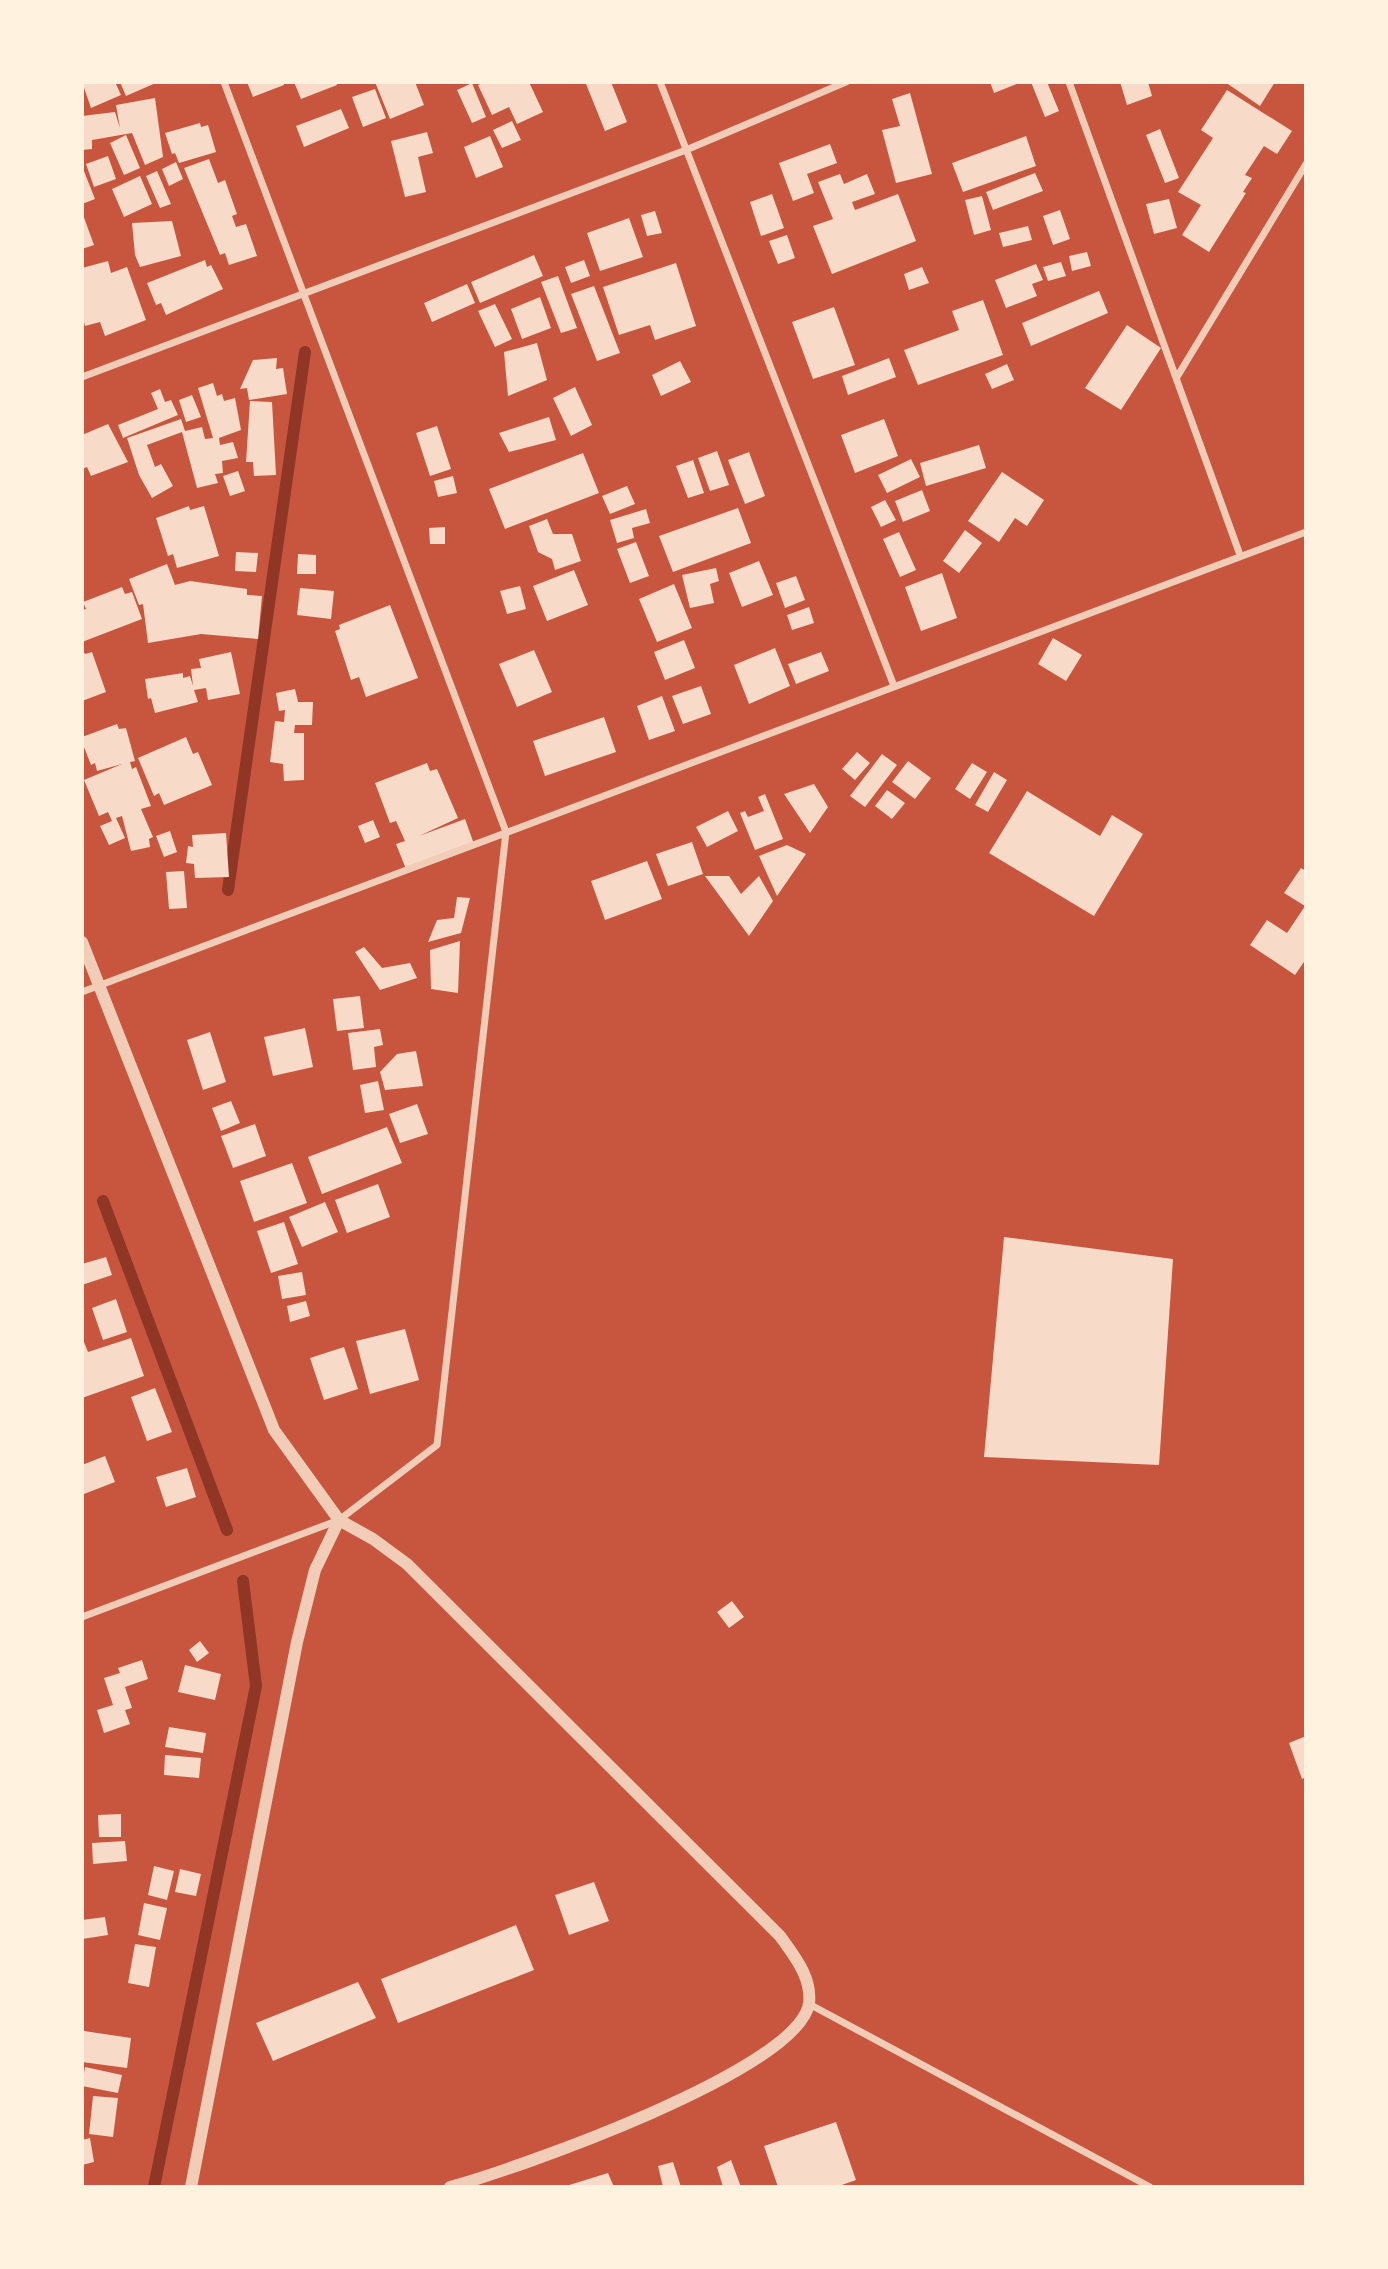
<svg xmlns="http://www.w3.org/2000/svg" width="1388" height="2269" font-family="Cabin,sans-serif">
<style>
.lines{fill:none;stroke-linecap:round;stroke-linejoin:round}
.stream{stroke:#8f3625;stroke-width:12}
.building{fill:#f7dbc8}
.minor{stroke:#f1ccb7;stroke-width:7}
.tertiary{stroke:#f1ccb7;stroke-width:12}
</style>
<rect width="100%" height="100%" fill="#c8553d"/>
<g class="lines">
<!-- stream -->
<path class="stream" d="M228,890L305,352
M103,1201L227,1530
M154,2187L256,1686L243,1581"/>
</g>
<!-- building -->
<path class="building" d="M82,82H115L121,95L91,108Z
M120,82H158L126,96Z
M247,82H283L284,85L253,97Z
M294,82H336L337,85L301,99Z
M375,82H415L424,105L390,119Z
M485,82H529L543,112L517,124L509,107L492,115L478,85Z
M611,82L627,122L605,131L586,84Z
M990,82H1022L994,93Z
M1031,82H1047L1059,111L1045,117Z
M1120,82H1148L1152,96L1127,105Z
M1225,82H1275L1260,106Z
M472,83L486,117L472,123L457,90Z
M375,89L386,118L363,127L352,97Z
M1227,90L1292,131L1277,154L1264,146L1245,175L1252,178L1243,192L1246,193L1209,252L1182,235L1201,205L1178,192L1213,138L1201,130Z
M910,93L932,174L896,183L882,130L900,126L892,99Z
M155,98L163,157L145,165L132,133L92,140V149L82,150V116L115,112L120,128L116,105Z
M341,109L349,128L304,147L296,126Z
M512,121L521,140L502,148L493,130Z
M200,123L201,127L208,125L216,152L179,163L175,153L172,154L165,133Z
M1160,129L1179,178L1165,183L1146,135Z
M427,132L433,153L418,157L426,192L405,197L391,141Z
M126,135L140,168L124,175L110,143Z
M490,136L503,167L476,178L464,147Z
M1026,136L1036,166L963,192L952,163Z
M830,144L837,163L807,174L814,193L793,201L779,163Z
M108,156L116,179L94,187L86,164Z
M209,159L218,183L225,180L237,214L232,216L236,227L246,224L257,256L229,265L225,253L220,255L184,168Z
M176,162L183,179L169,186L162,169Z
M82,166L95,199L82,204Z
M157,171L171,204L160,208L146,176Z
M1035,173L1043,191L993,210L986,192Z
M840,174L844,184L867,174L875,194L852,202L855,210L898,194L916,241L832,274L813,226L833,219L818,182Z
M140,176L152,204L124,217L112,189Z
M772,194L784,228L761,236L750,202Z
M982,196L991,230L974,235L965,200Z
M1169,199L1177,228L1154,234L1146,204Z
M1060,210L1070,239L1053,245L1043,216Z
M655,211L662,233L647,236L641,215Z
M82,212L94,245L82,249Z
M629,218L643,257L600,271L587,233Z
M172,221L181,256L140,267L135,255L132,223Z
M1028,226L1032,240L1003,247L999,233Z
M787,235L795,258L778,264L769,241Z
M1087,252L1091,266L1072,271L1069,256Z
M534,255L543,276L480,303L471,282Z
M205,260L207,267L211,265L223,289L166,315L161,303L156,305L147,283Z
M584,260L590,276L571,283L565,267Z
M108,261L111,273L127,267L146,320L105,336L100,322L85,326L82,314V268Z
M1061,262L1066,276L1048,281L1043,267Z
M676,263L696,326L655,340L650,325L619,335L603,287Z
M1036,264L1043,280L1032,284L1037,296L1006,308L995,280Z
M922,267L929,283L909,290L904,274Z
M558,276L577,328L561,333L541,282Z
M467,284L475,303L432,322L424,303Z
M594,286L620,353L597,361L571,294Z
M1099,291L1108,313L1031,346L1022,323Z
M540,297L551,328L522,339L511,309Z
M983,300L1003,355L918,385L904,350L959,330L952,311Z
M495,304L512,339L495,347L478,311Z
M834,307L855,365L813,379L792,322Z
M1127,325L1161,348L1121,410L1085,388Z
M537,343L547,380L508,396L504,352Z
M277,358L276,369L283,368L287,394L249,400L247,388L240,389L253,360Z
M889,358L896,377L848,395L842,376Z
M680,361L691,382L661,396L652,375Z
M1007,364L1014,380L992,389L985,374Z
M213,383L217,396L222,394L224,401L235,398L241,430L219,438L220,445L233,442L238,458L222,461L223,473L215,474L218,483L197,488L182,432L147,445L155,467L161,464L173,486L152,498L139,475L127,438L181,419L185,431L202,427L205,439L213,438L198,388Z
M575,387L592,425L571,436L553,398Z
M160,389L165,402L171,400L178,415L123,438L118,425L158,409L151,393Z
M192,395L201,417L186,422L179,400Z
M250,401L272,402L276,475L254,476L253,462H246Z
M549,417L556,440L509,452L499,433Z
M884,419L898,456L855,473L841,435Z
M108,424L128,462L91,476L87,467L82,469V435Z
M437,426L451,469L430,476L416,433Z
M979,445L986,468L926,486L920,463Z
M717,451L729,485L710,491L698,458Z
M749,452L765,496L745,504L728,460Z
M583,453L599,493L505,529L489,489Z
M911,459L920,477L887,493L878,475Z
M693,460L704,493L688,498L676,466Z
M238,471L245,491L230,496L223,476Z
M1002,472L1044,500L1027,526L1015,518L999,542L968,521Z
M453,476L457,493L438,497L434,481Z
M627,486L635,504L610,514L602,496Z
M922,490L930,511L903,522L895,501Z
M885,500L896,520L881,527L871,507Z
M189,506L190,510L204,506L219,556L177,568L173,554L168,556L156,518Z
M738,508L751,543L673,572L659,536Z
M646,509L650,523L632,528L634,538L617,543L610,520Z
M547,519L553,534H572L581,561L555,570L552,559L538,552L529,526Z
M445,527V544H430L429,528Z
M965,530L982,543L959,573L943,561Z
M899,532L916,570L900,577L883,539Z
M636,542L649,576L630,583L617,549Z
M236,552L258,553L256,572L235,571Z
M298,554L316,555V574H297Z
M759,561L773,595L742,607L729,573Z
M167,564L175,585L190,581L247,589V595L262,596L258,639L201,634L148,643L143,604L139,605L129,579Z
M716,568L719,581L710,584L714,603L690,608L682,575Z
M574,570L588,605L547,621L533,586Z
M942,573L957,618L921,631L905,587Z
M796,576L805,600L785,608L776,583Z
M674,584L692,628L657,642L639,599Z
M520,586L526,609L507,614L500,591Z
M122,587L125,594L132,592L142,619L82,642V610L86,609L83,602Z
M300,588L334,591L331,619L297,615Z
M390,605L418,678L366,697L359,677L351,680L335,631L340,629L339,625Z
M809,607L814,623L792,630L787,615Z
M1053,638L1082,655L1066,681L1038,664Z
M684,640L695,668L665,680L654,652Z
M775,648L790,686L749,704L734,665Z
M82,649L85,654L92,652L106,692L82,701Z
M534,650L552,692L517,707L499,664Z
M231,652L240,694L208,700L206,688L194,690L198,702L155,713L151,698L148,699L145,679L183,673V678L190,676L193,686L191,669L201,668L199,659Z
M821,652L829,671L796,684L788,664Z
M701,686L711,714L683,724L672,696Z
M295,689L298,702H313L312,725H295L294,733H304V780L284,781L283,764L270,762L275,721L284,722L285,710L279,711L276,693Z
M662,696L675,731L649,740L637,706Z
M604,717L616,752L545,776L533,741Z
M117,724L119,729L126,728L135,761L130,762L132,769L136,767L151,806L141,809L153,837L149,839L150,847L131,851L122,816L116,818L125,838L109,845L100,826L112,821L108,812L99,816L84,780L122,764L97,771L95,763L91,765L82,742V737Z
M186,737L193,754L198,752L212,785L164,805L159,793L154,796L138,758Z
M857,752L870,763L855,780L842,769Z
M882,754L897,765L865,807L850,796Z
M908,761L931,778L915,799L892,782Z
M427,763L430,771L437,769L458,818L419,836L465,819L474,844L406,869L396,844L405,841L396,821L390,823L375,783Z
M972,763L987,772L970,799L955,789Z
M994,772L1007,780L988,812L975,805Z
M814,784L828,807L810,833L784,794Z
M887,790L905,803L892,819L875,806Z
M1027,791L1100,836L1112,815L1143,834L1094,916L989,853Z
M765,794L783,839L755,850L740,813L745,811L748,817L764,811L758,797Z
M728,811L738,831L707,847L696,827Z
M373,820L380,837L365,843L358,826Z
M170,831L177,852L164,857L156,836Z
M226,833L229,877L195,878L194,864L186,863L188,846L193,847L192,835Z
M692,842L703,874L668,886L656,854Z
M787,845L806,854L777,896L759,856Z
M647,861L662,899L605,920L591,881Z
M1301,868L1306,871V959L1295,975L1250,945L1267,920L1287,933L1305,906L1284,893Z
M184,871L187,908L169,909L166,872Z
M705,876H729L741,894L759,876L773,901L749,936Z
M457,897L470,898L461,933L428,942L437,920L454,918Z
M460,941L458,993L431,989L430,950Z
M364,947L382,968L410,963L417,978L380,990L355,952Z
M360,996L364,1028L337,1031L333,999Z
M305,1028L313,1067L273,1076L264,1037Z
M380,1029L383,1045L374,1047L376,1067L353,1070L348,1033Z
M210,1032L226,1082L203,1090L187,1040Z
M416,1051L423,1086L385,1090L380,1072L397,1054Z
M378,1081L384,1110L365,1113L360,1085Z
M231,1101L240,1123L221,1131L212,1108Z
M417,1104L428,1134L400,1143L389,1114Z
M255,1124L266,1156L233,1168L221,1136Z
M387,1127L402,1163L322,1194L308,1157Z
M292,1163L307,1203L254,1222L240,1181Z
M378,1184L390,1217L347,1233L335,1200Z
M325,1202L338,1232L302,1247L289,1217Z
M284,1222L298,1264L271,1273L257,1231Z
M1004,1237L1173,1259L1159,1465L984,1457Z
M106,1257L112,1275L82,1285V1264Z
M302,1272L306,1295L282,1299L278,1276Z
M116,1299L127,1332L103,1340L92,1308Z
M306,1301L310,1316L290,1322L287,1306Z
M405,1329L419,1380L370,1394L356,1341Z
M82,1337L88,1352L131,1338L144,1376L82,1398Z
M344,1347L358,1389L324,1400L310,1358Z
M155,1388L172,1432L147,1441L131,1397Z
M105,1456L115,1482L84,1494L82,1465Z
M187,1468L196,1497L166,1507L156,1477Z
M732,1601L744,1617L729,1628L717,1612Z
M200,1641L209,1653L197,1662L189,1650Z
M142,1660L148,1679L125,1687L132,1708L125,1710L130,1724L104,1733L97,1710L113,1705L104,1678L120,1673L118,1668Z
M185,1665L221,1674L215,1700L178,1692Z
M169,1727L206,1733L203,1753L165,1747Z
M1306,1736V1777L1302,1779L1289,1743Z
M165,1755L201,1758L199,1778L164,1775Z
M121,1814V1837H99L98,1815Z
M125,1841L127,1861L93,1864L92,1843Z
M154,1866L174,1871L167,1900L148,1895Z
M180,1869L201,1874L196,1896L175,1892Z
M594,1882L609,1921L569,1935L555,1895Z
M144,1903L167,1908L160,1940L138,1935Z
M105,1917L108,1935L82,1939V1920Z
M516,1925L534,1970L398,2023L381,1979Z
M135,1944L156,1947L149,1987L128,1983Z
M358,1982L376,2018L273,2061L256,2023Z
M84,2031L131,2038L127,2068L82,2062Z
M85,2067L122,2075L118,2093L82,2086Z
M93,2096L118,2098L113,2137L89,2134Z
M836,2122L856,2180L836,2187H778L764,2146Z
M90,2138L94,2162L82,2165V2140Z
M731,2160L741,2187H723L717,2167Z
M673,2162L681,2187H663L658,2166Z
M608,2173L614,2187H566V2186Z"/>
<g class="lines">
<!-- minor -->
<path class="minor" d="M660,82L894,686
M1069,82L1240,555
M82,377L686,150L846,82
M1177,377L1306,164
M82,992L1306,532
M82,1617L339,1520L437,1445L506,832L224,82
M809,2004L1150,2187"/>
<!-- tertiary -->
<path class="tertiary" d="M82,942L274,1430L339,1520L373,1539L407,1564L780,1936C794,1956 812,1977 809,2003C800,2070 513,2170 450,2187
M191,2187L297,1642L315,1570L339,1520"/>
</g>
<!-- border -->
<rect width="1388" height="2269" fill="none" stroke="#fff3e0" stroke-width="168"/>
</svg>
